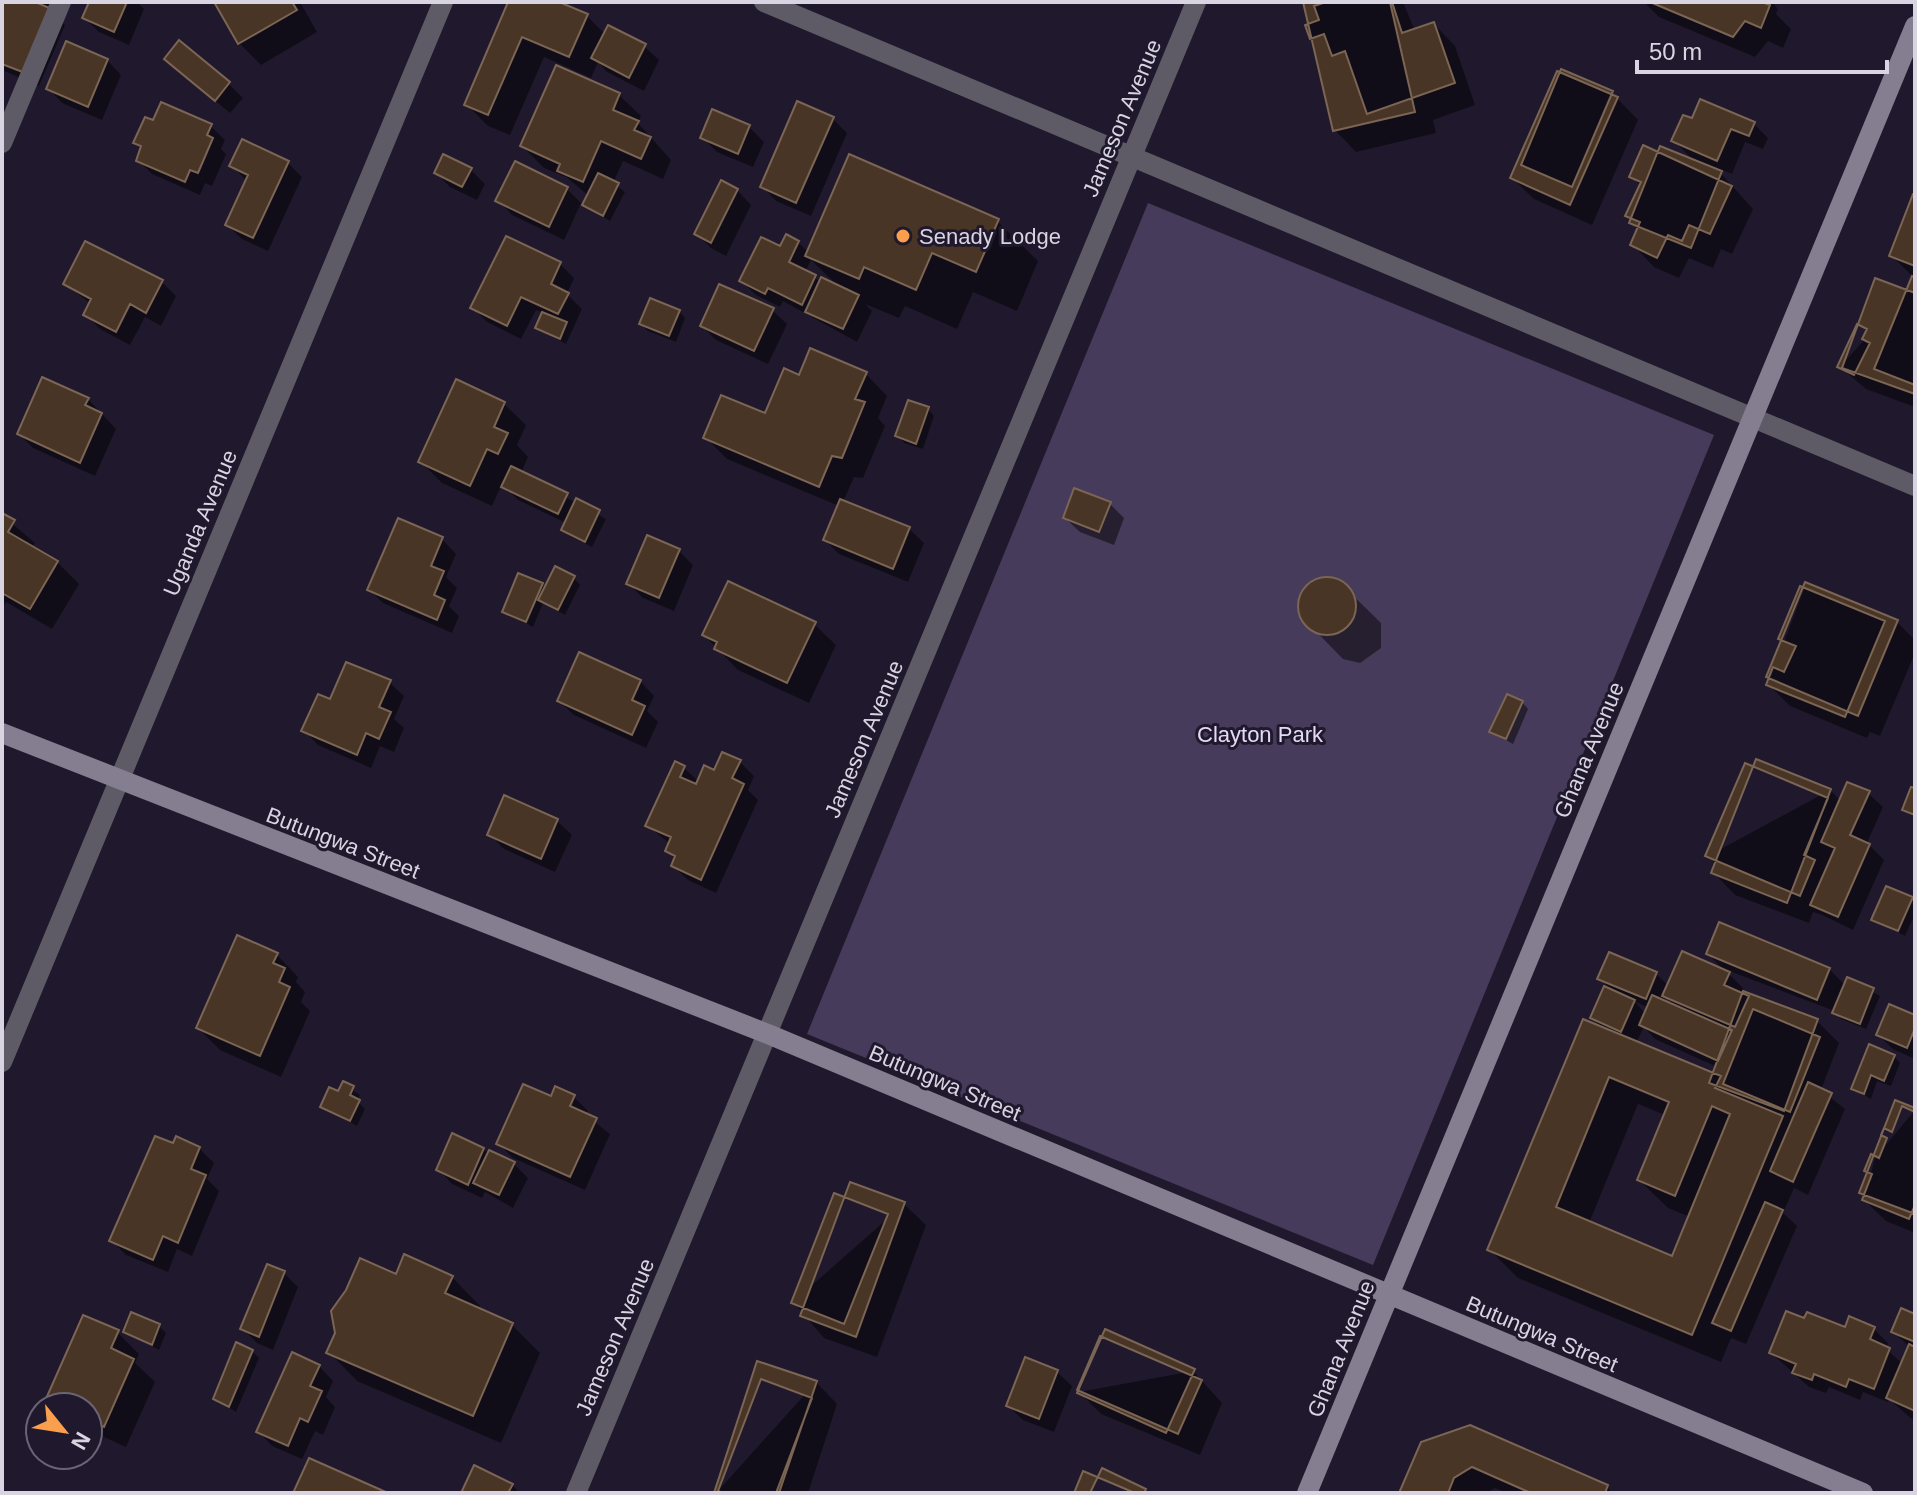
<svg xmlns="http://www.w3.org/2000/svg" width="1917" height="1495" font-family="Arial,sans-serif">
<style>
.green{fill:#463b5a}
.shadow{fill:#0007;fill-rule:evenodd}
.building{fill:#493525;stroke:#7b6554;stroke-width:2;fill-rule:evenodd}
.lines{fill:none;stroke-linecap:round;stroke-linejoin:round}
.street{stroke:#5e5b66;stroke-width:20}
.secondary{stroke:#847e90;stroke-width:20}
.poi-dot{fill:#fa9f4e;stroke:#20192d;stroke-width:3}
.labels{text-anchor:middle;dominant-baseline:central;stroke-width:6;stroke-linejoin:round;paint-order:stroke}
.street-label{font-size:22px;fill:#d8d4e2;stroke:#20192d}
.poi-label{font-size:22px;fill:#d8d4e2;stroke:#20192d;text-anchor:start}
.park-label{font-size:22px;fill:#e3daf6;stroke:#20192d}
</style>
<rect width="100%" height="100%" fill="#20192d"/>
<!-- green -->
<path class="green" d="M1148,203L1714,435L1373,1265L807,1034Z"/>
<!-- shadow -->
<path class="shadow" d="M2,2H67L59,19L65,25L39,86L2,70Z
M91,2H137L144,9L129,45L99,32L84,18Z
M216,2H300L317,32L261,65L239,43Z
M510,2H554L587,16L605,34L644,46L659,60L644,91L607,72L598,62L591,78L544,57L510,135L488,126L466,104Z
M1313,2H1403L1415,31L1434,24L1455,46L1475,105L1433,120L1436,133L1356,152L1335,130L1308,26Z
M1644,2H1772L1778,9L1776,14L1791,29L1783,48L1768,41L1755,57L1659,17Z
M107,60L121,75L102,120L62,103L48,88Z
M1561,71L1612,93L1638,120L1592,225L1534,199L1512,178Z
M181,73L229,84L243,98L230,113Z
M619,95L641,116L638,123L671,160L663,179L623,161L613,183L625,192L610,221L584,205L589,196L566,177L544,168L522,146Z
M713,112L749,127L764,142L753,167L717,152L702,137Z
M833,119L847,133L811,216L776,201L762,186Z
M1693,121L1754,124L1768,138L1763,149L1745,142L1732,174L1715,167L1753,209L1732,254L1721,249L1713,268L1689,258L1679,278L1654,267L1633,245L1639,230L1628,215L1641,186L1631,176L1658,154L1695,162L1674,141Z
M210,125L225,140L221,149L226,154L212,186L205,183L200,195L152,174L138,160L142,149L136,143Z
M288,163L302,177L268,251L242,239L227,225L246,180L232,166Z
M471,170L485,184L477,200L450,187L436,173Z
M567,189L581,203L564,240L512,215L498,200Z
M737,190L751,205L726,256L711,248L697,234Z
M1915,197V407L1866,389L1840,367L1907,292L1913,277L1892,256Z
M997,221L1038,261L1017,311L973,292L957,329L905,306L899,318L865,304L872,311L857,342L783,301L780,307L756,295L741,281L781,249L798,242L809,253ZM811,260L839,287L821,282L805,272Z
M560,264L574,278L567,294L582,309L566,344L537,328L544,313L536,310L521,339L487,322L473,308Z
M162,282L176,296L161,326L145,317L130,345L100,329L86,315L91,304L65,284Z
M772,310L787,324L768,364L716,340L702,326Z
M679,311L685,318L676,342L648,331L641,324Z
M866,374L887,396L878,418L885,426L863,478L854,477L843,502L909,529L924,543L908,582L839,554L825,540L839,506L727,459L705,437L766,416L800,377Z
M88,399L116,429L95,476L33,448L19,434Z
M504,404L526,425L517,445L528,457L521,473L606,519L592,547L570,536L563,529L566,523L518,500L502,484L492,506L442,483L420,461Z
M928,409L934,416L923,449L904,443L898,436Z
M1110,504L1124,518L1114,545L1080,532L1065,518Z
M2,515L35,543L32,548L57,562L79,584L52,629L6,602L2,608Z
M442,539L456,554L446,577L457,588L449,606L459,616L452,633L383,603L369,589Z
M679,551L693,565L674,611L643,598L629,584Z
M574,578L580,585L565,615L543,603L533,627L504,611L542,585L546,589Z
M1319,579L1338,581L1381,623V648L1360,663L1343,659L1301,616L1300,598L1304,590Z
M1806,584L1897,622L1915,640V653L1880,736L1870,732L1867,738L1790,706L1768,684Z
M814,624L836,645L809,703L738,670L704,635Z
M640,681L654,696L647,711L658,722L646,748L574,715L559,701Z
M389,682L404,696L394,719L404,728L394,752L380,746L371,768L318,745L304,730L331,702Z
M1522,702L1528,709L1513,744L1492,732Z
M740,762L754,776L748,790L758,800L716,893L688,880L673,866L676,860L667,851L670,844L648,826L684,768L699,782Z
M1830,790L1841,801L1868,793L1883,807L1867,843L1884,860L1853,930L1822,915L1813,912L1809,923L1735,895L1714,873L1717,865L1708,856Z
M505,798L557,821L572,835L555,872L504,849L489,834Z
M1912,899L1915,914L1905,936L1874,919Z
M1708,954L1829,969L1846,986L1848,979L1880,996L1866,1029L1841,1019L1832,1010L1724,969L1743,988L1741,993L1817,1021L1839,1043L1821,1090L1845,1109L1808,1195L1794,1188L1783,1213L1797,1226L1746,1344L1731,1338L1721,1362L1518,1278L1489,1249L1604,1029L1592,1018L1613,992L1600,979L1656,974L1669,986L1727,973ZM1666,997L1676,1007L1664,1002ZM1634,1001L1649,1008L1646,1014ZM1644,1027L1655,1039L1717,1067L1714,1075L1636,1043ZM1638,1104L1665,1115L1639,1180L1668,1208L1690,1217L1673,1258L1589,1223Z
M277,955L298,977L296,982L305,992L301,1002L310,1011L281,1077L220,1050L198,1028Z
M1915,1018V1059L1893,1049L1878,1035Z
M1894,1056L1900,1063L1891,1086L1877,1081L1871,1099L1853,1088Z
M344,1084L360,1095L357,1101L365,1109L357,1126L322,1107L339,1093Z
M573,1096L588,1111L586,1115L610,1134L585,1190L513,1158L499,1144L552,1099Z
M1915,1110V1233L1886,1221L1864,1200L1875,1158Z
M453,1136L514,1164L528,1178L513,1208L485,1192L482,1198L452,1184L438,1169Z
M174,1146L199,1148L214,1163L207,1179L219,1191L192,1256L177,1249L168,1272L126,1255L112,1241Z
M904,1204L926,1225L877,1357L824,1338L793,1302Z
M284,1273L298,1287L273,1350L257,1343L242,1328Z
M397,1276L452,1277L480,1306L478,1310L512,1325L540,1353L501,1443L357,1381L329,1352Z
M1915,1316V1422L1889,1399L1888,1402L1863,1392L1860,1400L1829,1387L1826,1393L1809,1387L1771,1353L1846,1329H1874L1888,1343L1886,1349L1903,1364L1910,1347L1893,1332Z
M159,1326L166,1333L159,1350L125,1332Z
M117,1332L139,1354L135,1363L155,1382L126,1447L88,1430V1407H54L47,1400Z
M252,1351L259,1358L236,1412L215,1399Z
M1026,1360L1057,1372L1072,1386L1054,1432L1023,1420L1008,1406Z
M319,1366L333,1381L326,1397L335,1407L323,1435L315,1431L302,1459L272,1446L258,1431Z
M1193,1371L1222,1403L1200,1455L1101,1414L1079,1392Z
M816,1382L837,1404L808,1493H716Z
M1422,1444L1607,1487L1613,1493H1507L1495,1488L1486,1493H1401Z
M512,1485L520,1493H463Z"/>
<!-- building -->
<path class="building" d="M2,2H35L52,9L25,73L2,64Z
M89,2H127L114,32L82,18Z
M214,2H292L297,10L238,44Z
M508,2H559L588,14L569,57L522,37L488,115L464,105Z
M1303,2H1390L1415,112L1333,131Z
M1326,2H1392L1402,33L1434,22L1455,83L1367,114L1345,51L1332,56L1324,34L1310,39L1305,25L1319,20L1314,6Z
M1650,2H1762L1770,5L1761,28L1745,21L1733,37Z
M608,25L646,44L629,78L591,58Z
M179,40L230,82L215,101L164,59Z
M66,41L108,59L88,107L46,89Z
M556,65L620,93L613,110L639,121L634,130L651,137L641,159L601,141L583,182L557,171L560,164L520,146Z
M1561,69L1613,91L1572,187L1521,165Z
M1557,71L1618,97L1570,205L1510,178Z
M1700,99L1755,122L1749,136L1731,129L1717,161L1671,141L1683,115L1692,118Z
M797,101L834,117L796,203L760,187Z
M161,102L212,124L207,135L213,138L198,173L190,170L185,182L136,161L141,146L133,143L145,117L153,120Z
M712,109L750,125L738,154L700,138Z
M242,139L289,161L253,238L225,225L248,175L229,166Z
M1643,145L1732,186L1710,234L1689,225L1682,241L1668,235L1657,258L1630,245L1640,222L1625,216L1641,182L1629,177Z
M1660,146L1722,171L1691,248L1629,223Z
M443,154L472,168L462,187L434,173Z
M849,154L999,219L976,272L932,253L916,290L864,267L859,279L805,256Z
M515,161L568,187L549,227L495,201Z
M598,173L619,183L603,216L582,205Z
M721,180L738,189L711,243L694,234Z
M1913,194H1915V266L1889,256Z
M786,234L799,241L789,262L816,275L802,305L768,288L765,294L739,281L761,237L780,246Z
M506,236L561,262L551,284L569,293L558,314L521,297L507,326L470,308Z
M85,241L163,280L146,313L130,304L116,332L83,315L91,299L63,284Z
M1912,276L1915,277V385L1874,369Z
M821,277L859,295L843,329L805,312Z
M1875,278L1915,293V394L1842,368Z
M719,284L774,308L754,351L700,326Z
M650,298L680,310L669,336L639,324Z
M542,312L567,322L560,339L535,328Z
M1857,324L1867,329L1862,339L1870,343L1854,375L1837,367Z
M810,348L867,372L855,399L865,402L842,458L832,456L819,487L703,438L721,395L765,413L784,368L799,375Z
M42,377L89,398L85,405L102,413L80,463L17,434Z
M456,379L505,402L494,427L508,433L498,454L487,449L470,486L418,462Z
M908,400L929,407L916,444L895,436Z
M511,466L568,493L558,514L501,487Z
M1074,488L1111,502L1099,532L1063,518Z
M576,498L600,510L585,542L561,530Z
M840,499L910,527L893,569L823,540Z
M2,513L15,520L8,532L58,561L30,609L2,593Z
M398,518L443,537L431,566L444,571L434,595L445,600L437,620L367,590Z
M647,535L680,549L659,598L626,584Z
M555,566L575,576L558,610L538,600Z
M518,573L543,583L526,622L502,612Z
M1298 606a29 29 0 1 1 58 0a29 29 0 1 1-58 0Z
M728,581L816,622L787,683L714,649L717,642L702,635Z
M1805,582L1898,620L1858,716L1766,677Z
M1800,586L1885,621L1845,717L1766,685L1773,667L1784,672L1796,646L1778,639Z
M579,652L641,680L632,700L645,706L632,735L557,701Z
M346,662L391,680L379,707L391,712L379,739L366,733L357,755L301,731L318,694L330,699Z
M1507,694L1523,701L1506,739L1489,732Z
M722,752L741,760L732,778L744,784L701,880L671,866L675,856L665,851L671,837L645,826L675,761L685,766L680,777L696,784L704,765L714,770Z
M1756,759L1831,789L1787,903L1711,873Z
M1745,763L1828,798L1804,855L1815,860L1800,896L1705,856Z
M1847,782L1870,791L1850,835L1870,844L1838,917L1810,905L1835,848L1821,842Z
M1911,787L1915,788V815L1902,810Z
M504,795L558,819L541,859L487,835Z
M1886,886L1913,897L1898,931L1871,920Z
M1719,922L1830,968L1817,1000L1706,954Z
M237,935L278,953L273,963L285,968L279,982L290,987L260,1056L196,1028Z
M1682,951L1730,972L1724,985L1749,996L1735,1027L1662,996Z
M1609,952L1657,972L1646,999L1597,979Z
M1847,977L1874,988L1860,1024L1832,1013Z
M1604,986L1635,1000L1621,1032L1590,1018Z
M1743,991L1818,1019L1784,1111L1709,1083Z
M1652,995L1732,1030L1718,1061L1639,1025Z
M1889,1004L1915,1015V1028L1907,1048L1876,1035Z
M1753,1009L1820,1037L1790,1112L1723,1084Z
M1583,1019L1721,1076L1715,1088L1783,1116L1692,1335L1487,1250ZM1609,1077L1669,1102L1637,1180L1675,1196L1712,1106L1730,1114L1672,1256L1556,1207Z
M1869,1044L1895,1055L1884,1081L1871,1075L1864,1094L1851,1089Z
M343,1081L354,1086L350,1095L360,1100L350,1121L320,1107L329,1087L338,1091Z
M1808,1082L1832,1093L1793,1182L1770,1171Z
M523,1084L551,1096L555,1086L575,1095L570,1106L597,1118L570,1177L496,1144Z
M1895,1100L1915,1108V1214L1859,1193Z
M1902,1106L1915,1112V1205L1909,1219L1862,1200L1872,1174L1864,1171L1871,1154L1879,1158L1887,1138L1881,1135L1884,1128L1892,1132Z
M452,1133L484,1148L468,1185L436,1170Z
M155,1136L173,1143L176,1136L200,1147L191,1169L206,1175L178,1243L163,1236L153,1260L109,1241Z
M489,1150L515,1162L499,1195L473,1183Z
M850,1182L905,1202L856,1337L800,1316Z
M834,1193L888,1214L844,1324L791,1303Z
M1765,1202L1783,1210L1731,1331L1712,1323Z
M404,1254L453,1276L445,1293L513,1323L473,1416L326,1353L335,1333L331,1311L346,1290L360,1258L396,1274Z
M267,1264L285,1271L259,1337L240,1329Z
M1901,1308L1915,1314V1342L1891,1332Z
M1786,1311L1804,1318L1807,1312L1845,1327L1849,1316L1875,1327L1870,1339L1890,1348L1874,1389L1849,1379L1846,1387L1814,1374L1812,1380L1792,1373L1796,1364L1769,1353Z
M131,1312L160,1324L152,1345L123,1332Z
M83,1315L119,1330L111,1348L134,1359L104,1427L88,1420V1407H59L45,1401Z
M1105,1329L1195,1369L1166,1433L1077,1393Z
M1100,1336L1202,1380L1178,1434L1077,1390Z
M236,1342L253,1350L229,1407L213,1399Z
M1909,1344L1915,1347V1411L1886,1398Z
M292,1352L320,1365L310,1386L322,1391L308,1422L300,1418L288,1446L256,1432Z
M1025,1357L1058,1370L1039,1419L1006,1406Z
M757,1361L817,1381L779,1493H714Z
M761,1379L812,1398L776,1493H723L718,1491Z
M1470,1425L1608,1485L1605,1493H1531L1472,1467L1454,1478L1448,1493H1399L1421,1442Z
M309,1458L388,1493H293Z
M474,1465L513,1484L508,1493H461Z
M1102,1468L1146,1489L1144,1493H1090Z
M1083,1471L1135,1493H1074Z"/>
<g class="lines">
<!-- street -->
<path class="street" d="M764,2L1915,486
M2,143L61,2
M2,1062L443,2
M576,1493L1196,2"/>
<!-- secondary -->
<path class="secondary" d="M2,733L768,1034L1863,1493
M1307,1493L1915,26"/>
</g>
<!-- markers -->
<circle class="poi-dot" cx="903" cy="236" r="8"/>
<g class="labels">
<!-- street labels -->
<g class="street-label">
<text transform="translate(1122 118) rotate(-67)">Jameson Avenue</text>
<text transform="translate(200 523) rotate(-67)">Uganda Avenue</text>
<text transform="translate(864 739) rotate(-67)">Jameson Avenue</text>
<text transform="translate(1589 750) rotate(-67)">Ghana Avenue</text>
<text transform="translate(343 843) rotate(21)">Butungwa Street</text>
<text transform="translate(945 1083) rotate(23)">Butungwa Street</text>
<text transform="translate(1542 1334) rotate(23)">Butungwa Street</text>
<text transform="translate(615 1337) rotate(-67)">Jameson Avenue</text>
<text transform="translate(1341 1349) rotate(-68)">Ghana Avenue</text>
</g>
<!-- poi labels -->
<g class="poi-label">
<text x="919" y="236">Senady Lodge</text>
</g>
<!-- park labels -->
<g class="park-label">
<text x="1260" y="734">Clayton Park</text>
</g>
</g>
<!-- border -->
<rect width="1917" height="1495" fill="none" stroke="#d8d4e2" stroke-width="8"/>
<!-- north arrow -->
<g transform="translate(64 1431) rotate(120)"><circle r="38" fill="#20192d" stroke="#6a6475" stroke-width="2"/>
<path d="M0-6L14 30L0 20L-14 30Z" fill="#fa9f4e"/>
<text y="-12" font-size="22" font-weight="bold" text-anchor="middle" fill="#d8d4e2">N</text>
</g>
<!-- scale -->
<path d="M1637 60v12h250v-12" fill="none" stroke="#d8d4e2" stroke-width="4"/>
<text x="1649" y="60" font-size="24" fill="#d8d4e2" stroke="#20192d" stroke-width="6" paint-order="stroke">50 m</text>
</svg>
